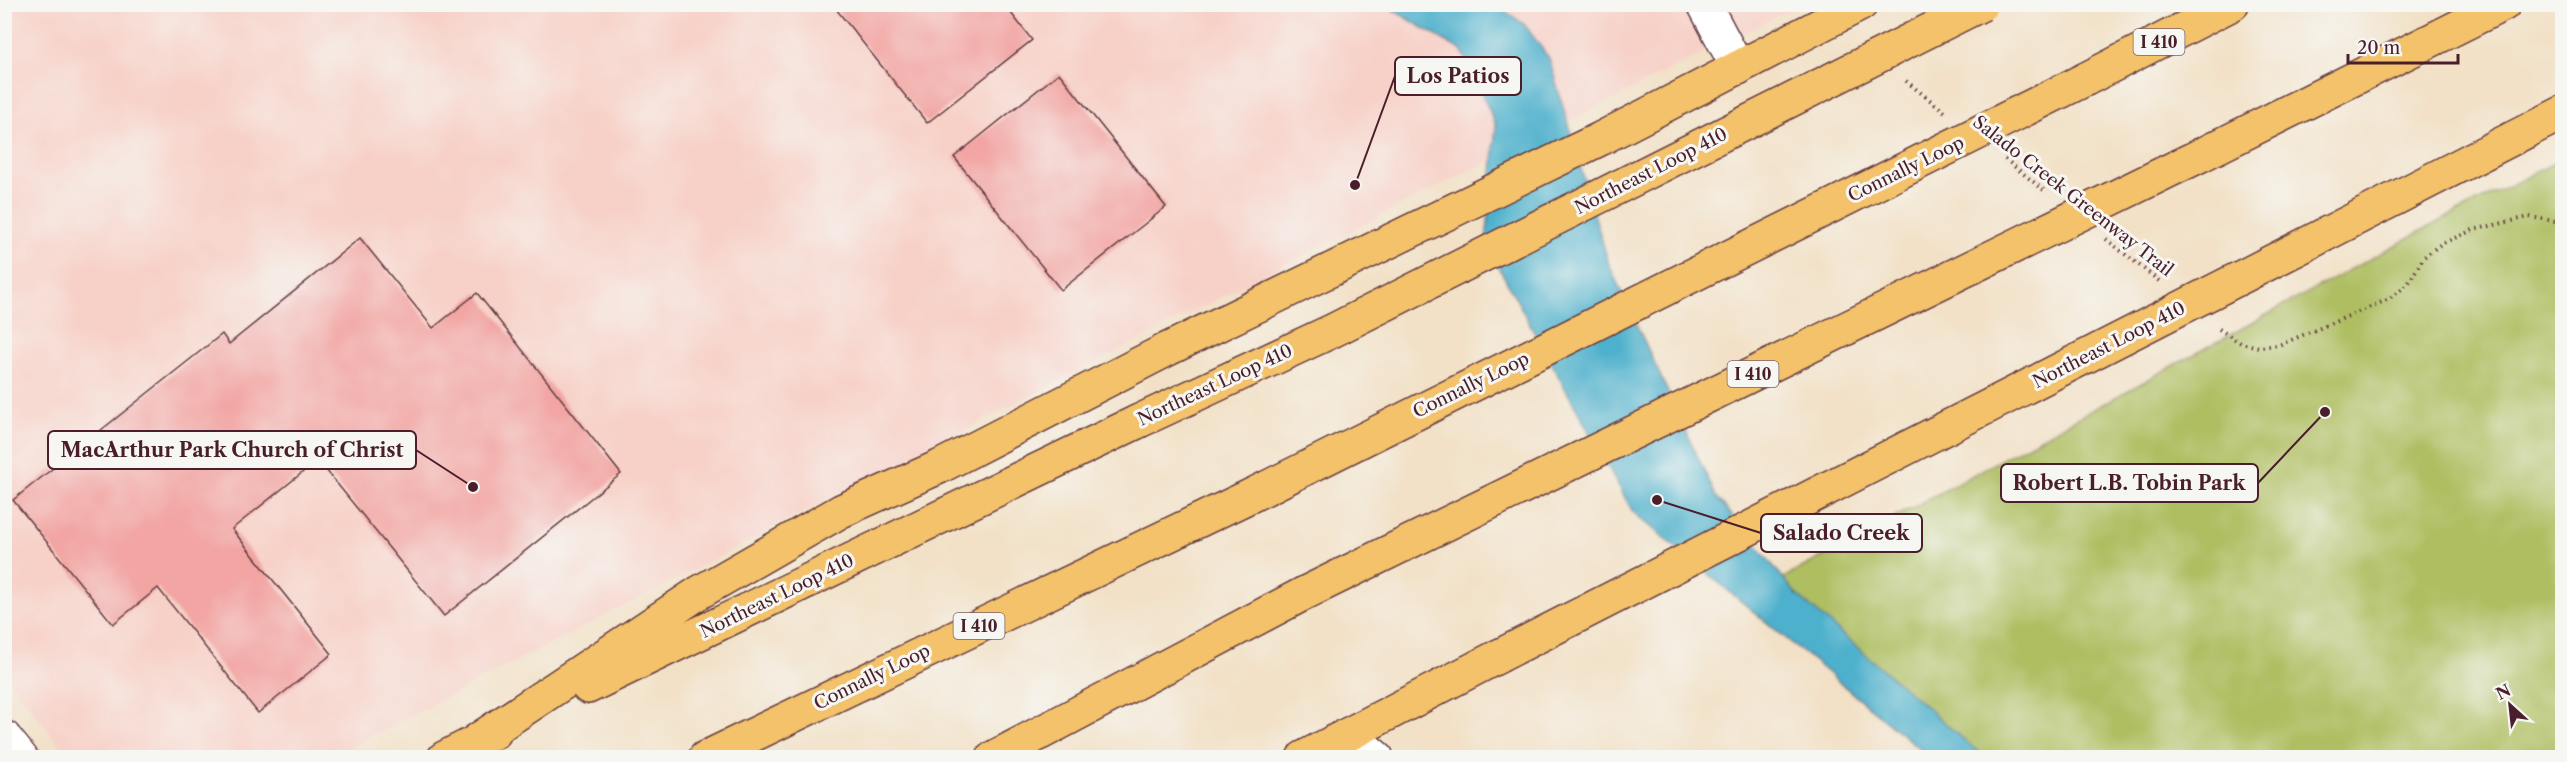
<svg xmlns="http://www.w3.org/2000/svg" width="2567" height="762" font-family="'Libre Caslon Text',serif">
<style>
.built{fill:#f7d1c8}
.green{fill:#aebe61;stroke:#7c6e46;stroke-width:1.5}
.water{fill:#4db0cc;stroke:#4c687c;stroke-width:1.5}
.building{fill:#f2a5a3}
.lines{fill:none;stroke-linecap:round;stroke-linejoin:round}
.minor-casing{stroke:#633c42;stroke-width:36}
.major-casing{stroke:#633c42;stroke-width:36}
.highway-casing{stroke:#633c42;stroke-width:36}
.path{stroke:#633c42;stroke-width:4;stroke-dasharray:1.5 4.5;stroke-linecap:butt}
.minor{stroke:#fff;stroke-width:33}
.major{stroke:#f4c26a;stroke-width:33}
.highway{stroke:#f4c26a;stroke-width:33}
.major-bridge-casing{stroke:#633c42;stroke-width:36;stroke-linecap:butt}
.highway-bridge-casing{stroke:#633c42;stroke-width:36;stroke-linecap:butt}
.major-bridge{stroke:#f4c26a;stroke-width:33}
.highway-bridge{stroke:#f4c26a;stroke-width:33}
.labels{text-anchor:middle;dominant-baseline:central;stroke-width:6;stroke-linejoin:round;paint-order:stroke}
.shield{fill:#f6f6f2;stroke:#7e6067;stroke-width:1.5}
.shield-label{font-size:16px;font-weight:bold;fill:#4a1f2b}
.street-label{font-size:18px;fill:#4a1f2b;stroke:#f6f6f2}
.leader{fill:none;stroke:#4a1f2b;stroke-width:2}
.callout-dot{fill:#4a1f2b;stroke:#f6f6f2;stroke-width:2}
.callout{fill:#f6f6f2;stroke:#4a1f2b;stroke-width:2}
.callout-label{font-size:20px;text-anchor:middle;font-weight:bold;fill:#4a1f2b}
</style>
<rect width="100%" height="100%" fill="#f6f6f2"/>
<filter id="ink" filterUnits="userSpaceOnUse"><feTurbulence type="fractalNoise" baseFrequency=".0167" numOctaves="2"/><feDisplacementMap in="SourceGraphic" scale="12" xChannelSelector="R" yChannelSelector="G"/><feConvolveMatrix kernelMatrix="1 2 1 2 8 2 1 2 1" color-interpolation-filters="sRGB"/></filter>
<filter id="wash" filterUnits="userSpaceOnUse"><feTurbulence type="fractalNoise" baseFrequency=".008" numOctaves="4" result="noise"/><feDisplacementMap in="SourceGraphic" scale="24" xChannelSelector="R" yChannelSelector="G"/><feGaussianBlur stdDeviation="1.35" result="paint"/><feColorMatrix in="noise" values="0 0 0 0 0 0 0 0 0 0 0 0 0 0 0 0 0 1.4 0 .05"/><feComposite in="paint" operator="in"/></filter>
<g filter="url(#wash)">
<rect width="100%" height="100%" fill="#f2e1c7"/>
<!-- built -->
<path class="built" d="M5,5H1799L1323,245L331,757H69L5,675Z"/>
<!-- green -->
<path class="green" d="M2562,159V757H1930L1741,601L2434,224Z"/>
<!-- water -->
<path class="water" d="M1385,5H1496L1524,24L1549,58L1609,265L1716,496L1797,595L1984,757H1930L1633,512L1486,244L1496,125L1462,51Z"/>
<g id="blocks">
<!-- building -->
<path class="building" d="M832,4H1004L1032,40L927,123Z
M1059,73L1166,207L1061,290L954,157Z
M360,238L433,328L477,293L621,474L444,616L318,460L232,529L332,654L258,713L158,588L113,624L13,500L222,334L229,344Z"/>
</g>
</g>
<g filter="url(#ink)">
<use href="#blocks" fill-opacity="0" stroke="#633c42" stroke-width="1.5"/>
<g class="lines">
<!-- minor casing -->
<g class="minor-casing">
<path id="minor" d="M1704,4L1738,68
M1349,734L1377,758
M4,737L21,758"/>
</g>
<!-- major casing -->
<g class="major-casing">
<path id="major" d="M2324,235L2562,113
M588,687L1137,422
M476,741L700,592L841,511L939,467L1168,349L1600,139L1861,4
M444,758L495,732
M1303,758L1499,656"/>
</g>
<!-- highway casing -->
<g class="highway-casing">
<path id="highway" d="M2086,79L2232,4
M2203,154L2504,4
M705,758L1252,495
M993,758L1303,594"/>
</g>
<!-- path -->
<path class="path" d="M1906,81L1945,112
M2005,159L2046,192
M2106,239L2159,281
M2219,329L2241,343L2259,347L2279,345L2387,300L2408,284L2424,257L2441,244L2473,230L2529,217L2562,222"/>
<!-- minor -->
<use href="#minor" class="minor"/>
<!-- major -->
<use href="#major" class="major"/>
<!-- highway -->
<use href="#highway" class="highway"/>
<!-- major-bridge casing -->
<g class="major-bridge-casing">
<path id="major-bridge" d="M1137,422L1332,331L1982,4
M1499,656L2324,235"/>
</g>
<!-- highway-bridge casing -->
<g class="highway-bridge-casing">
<path id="highway-bridge" d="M1252,495L2086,79
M1303,594L2203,154"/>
</g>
<!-- major-bridge -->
<use href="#major-bridge" class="major-bridge"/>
<!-- highway-bridge -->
<use href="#highway-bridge" class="highway-bridge"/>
</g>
</g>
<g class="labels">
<!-- shield labels -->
<g class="shield">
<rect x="2133.5" y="29" width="51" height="26" rx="4.5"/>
<rect x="1727.5" y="361" width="51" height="26" rx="4.5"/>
<rect x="953.5" y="613" width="51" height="26" rx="4.5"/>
</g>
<g class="shield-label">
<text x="2159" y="42">I 410</text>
<text x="1753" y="374">I 410</text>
<text x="979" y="626">I 410</text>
</g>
<!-- street labels -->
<g class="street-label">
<text transform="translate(1906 169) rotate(-26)">Connally Loop</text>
<text transform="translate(1651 171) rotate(-27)">Northeast Loop 410</text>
<text transform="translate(2073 196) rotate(38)">Salado Creek Greenway Trail</text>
<text transform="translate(2109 345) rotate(-27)">Northeast Loop 410</text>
<text transform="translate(1215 385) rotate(-25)">Northeast Loop 410</text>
<text transform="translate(1471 385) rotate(-26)">Connally Loop</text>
<text transform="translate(777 596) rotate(-26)">Northeast Loop 410</text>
<text transform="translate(872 677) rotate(-26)">Connally Loop</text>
</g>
</g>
<!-- callouts -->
<path class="leader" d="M1355 185L1395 76M473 487L416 450M2325 412L2258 483M1657 500L1761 533"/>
<g class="callout-dot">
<circle cx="1355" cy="185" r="6"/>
<circle cx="473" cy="487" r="6"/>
<circle cx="2325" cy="412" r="6"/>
<circle cx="1657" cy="500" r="6"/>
</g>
<g class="callout">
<rect x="1395" y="57" width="126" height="38" rx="6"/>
<rect x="48" y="431" width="368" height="38" rx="6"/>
<rect x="2001" y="464" width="257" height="38" rx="6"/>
<rect x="1761" y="514" width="161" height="38" rx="6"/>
</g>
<g class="callout-label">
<text x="1458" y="83">Los Patios</text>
<text x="232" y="457">MacArthur Park Church of Christ</text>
<text x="2129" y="490">Robert L.B. Tobin Park</text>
<text x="1841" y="540">Salado Creek</text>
</g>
<!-- margin -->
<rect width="2567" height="762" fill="none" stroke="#f6f6f2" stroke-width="24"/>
<!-- north arrow -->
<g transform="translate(2510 705) rotate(333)" stroke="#f6f6f2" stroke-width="4.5" paint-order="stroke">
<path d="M0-4.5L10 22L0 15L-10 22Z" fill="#4a1f2b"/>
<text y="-9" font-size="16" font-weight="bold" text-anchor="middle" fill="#4a1f2b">N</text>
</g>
<!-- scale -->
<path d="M2348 54v9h110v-9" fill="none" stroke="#4a1f2b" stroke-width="3"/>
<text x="2357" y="54" font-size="18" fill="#4a1f2b" stroke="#f6f6f2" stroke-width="4.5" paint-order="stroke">20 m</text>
</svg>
